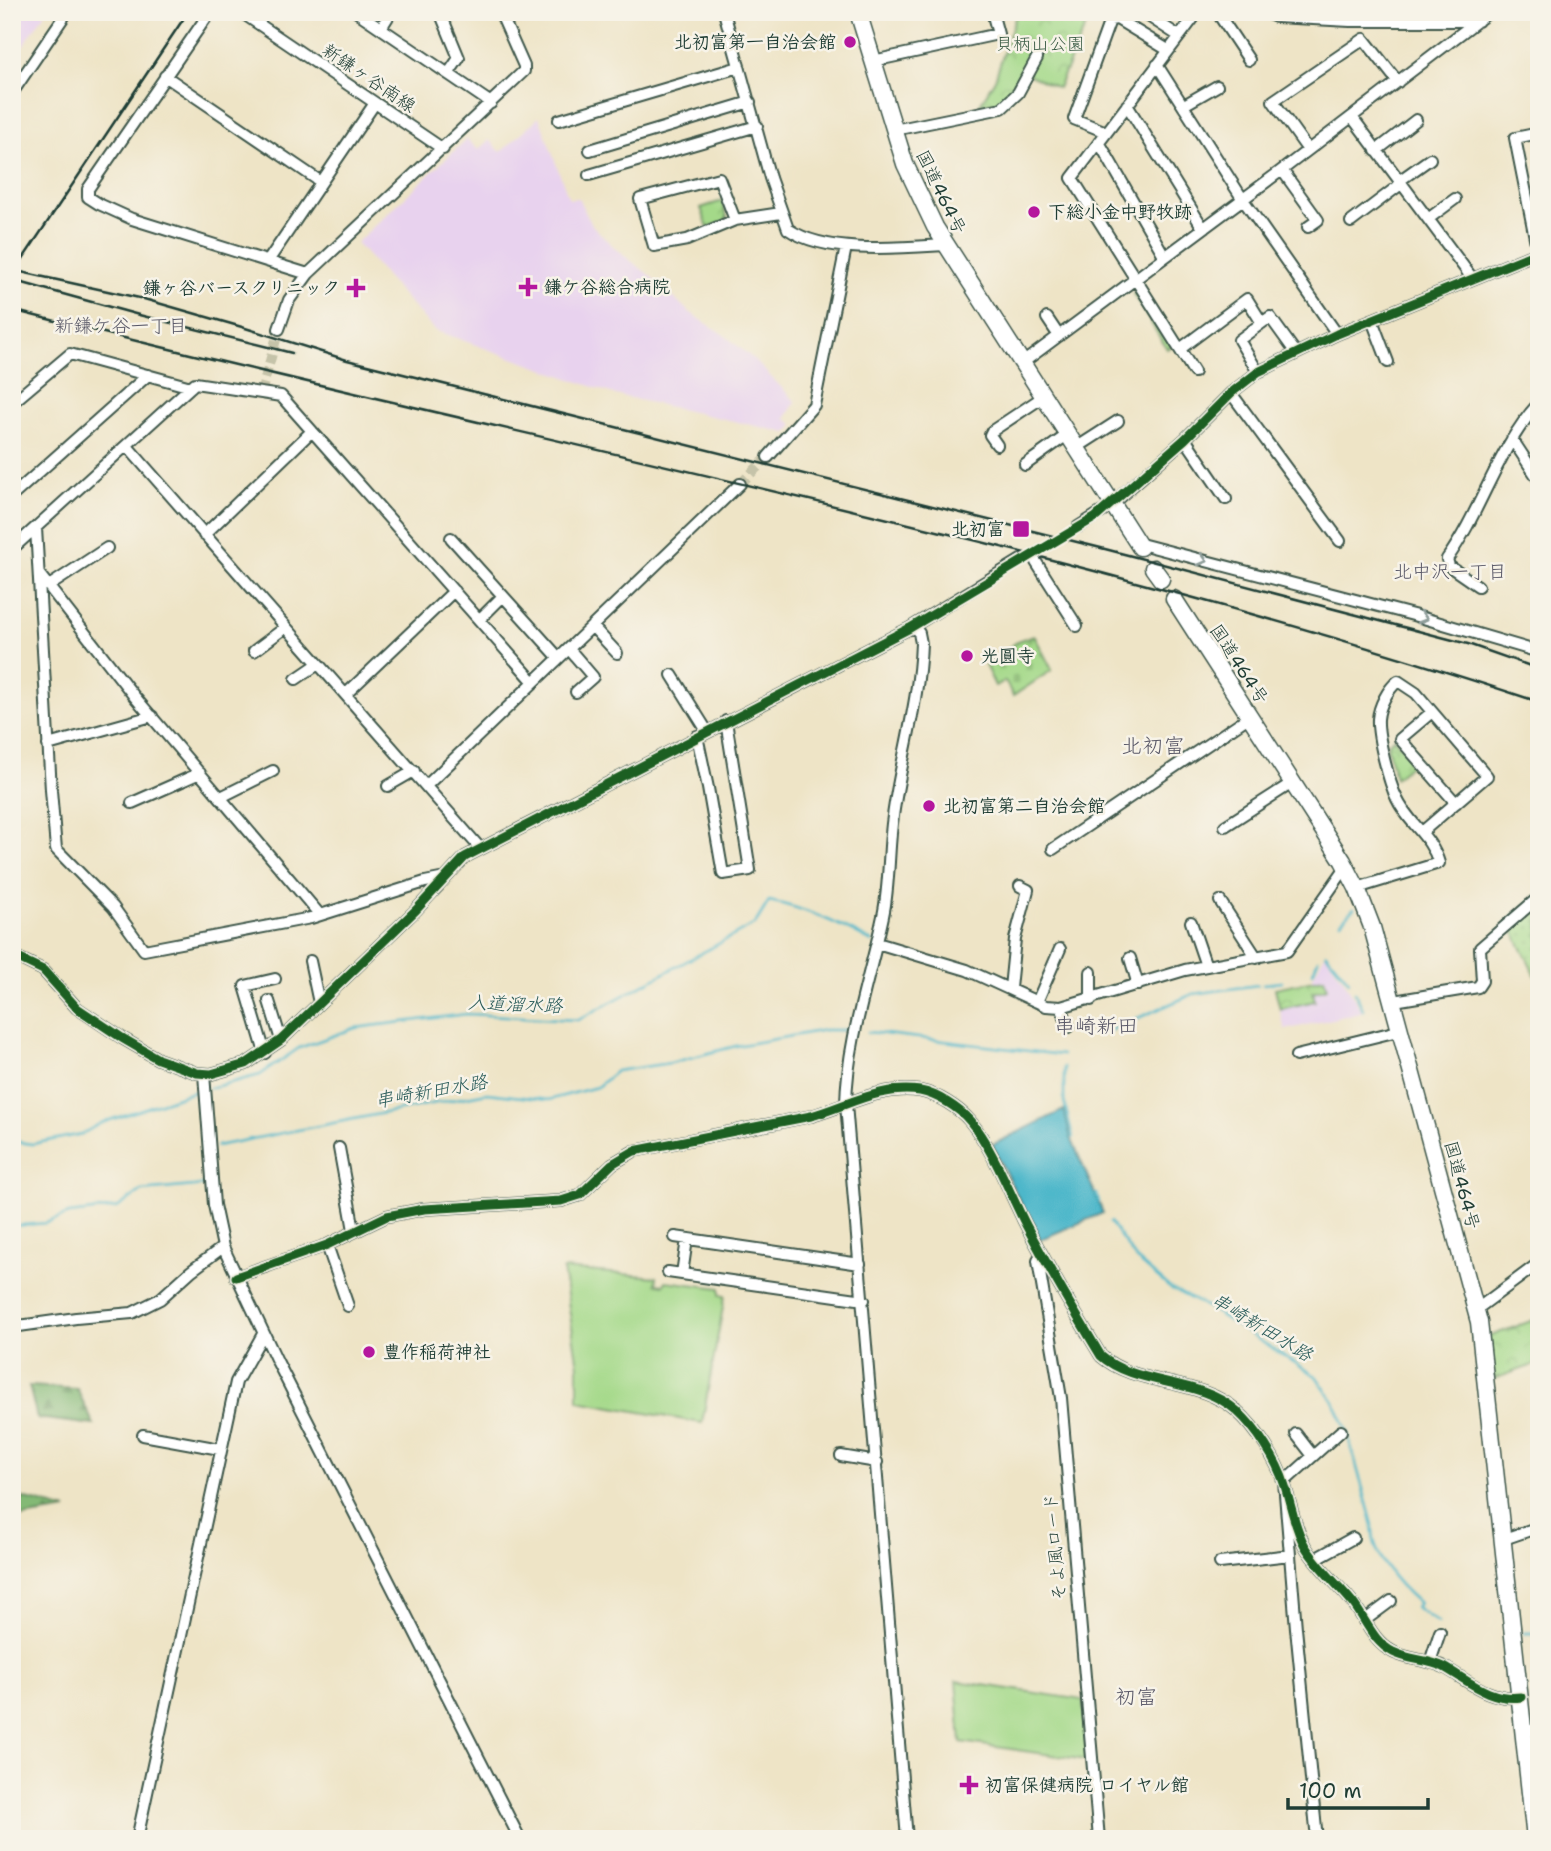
<svg xmlns="http://www.w3.org/2000/svg" width="1551" height="1851" font-family="'Shantell Sans','Klee One',sans-serif">
<style>
.built{fill:#e8d2ee}
.grass{fill:url(#grass-dots);stroke:#628b5e;stroke-width:2}
.forest{fill:url(#forest-firs);stroke:#517b54;stroke-width:2}
.cemetery{fill:url(#cemetery-stones);stroke:#628b5e;stroke-width:2}
.park{fill:url(#park-crowns);stroke:#628b5e;stroke-width:2}
.garden{fill:#a4d989;stroke:#628b5e;stroke-width:2}
.water{fill:#4db7ca;stroke:#367a7f;stroke-width:2}
.lines{fill:none;stroke-linecap:round;stroke-linejoin:round}
.stream{stroke:#4db7ca;stroke-width:2.5}
.minor-tunnel{stroke:#c5c3a9;stroke-width:10;stroke-dasharray:10 5;stroke-linecap:butt}
.minor-casing{stroke:#3e564a;stroke-width:14}
.highway-casing{stroke:#3e564a;stroke-width:19}
.minor{stroke:#fff;stroke-width:10}
.highway{stroke:#fff;stroke-width:16}
.rail{stroke:#1f3d34;stroke-width:2.5}
.cycleway-casing{stroke:#f7f3e8;stroke-width:13}
.cycleway{stroke:#1b5e20;stroke-width:9}
.oneway{stroke:#8f9e9a}
.poi-dot{fill:#b5179e;stroke:#f7f3e8;stroke-width:2.5}
.labels{text-anchor:middle;dominant-baseline:central;stroke-width:5;stroke-linejoin:round;paint-order:stroke}
.poi-label{font-size:18px;font-weight:bold;fill:#1f3d34;stroke:#f7f3e8;text-anchor:start}
.park-label{font-size:18px;fill:#3a5c45;stroke:#f7f3e8}
.street-label{font-size:18px;fill:#1f3d34;stroke:#f7f3e8}
.neighbourhood-label{font-size:19px;fill:#5a5968;stroke:#f7f3e8}
.water-label{font-size:19px;font-style:italic;fill:#2a5c5a;stroke:#f7f3e8}
.quarter-label{font-size:21px;fill:#5a5968;stroke:#f7f3e8}
</style>
<defs>
<pattern id="grass-dots" width="8" height="8" patternUnits="userSpaceOnUse" patternTransform="scale(1.75)"><rect width="8" height="8" fill="#a4d989"/><path d="M2 2h.1M6 6h.1" fill="none" stroke="#8dbb77" stroke-width="1.8" stroke-linecap="round"/></pattern>
<pattern id="forest-firs" width="22" height="20" patternUnits="userSpaceOnUse" patternTransform="scale(1.75)"><rect width="22" height="20" fill="#83b975"/><path d="M5 1l3.5 6h-7zM16 11l3.5 6h-7z" fill="#6b9861"/></pattern>
<pattern id="cemetery-stones" width="16" height="16" patternUnits="userSpaceOnUse" patternTransform="scale(1.75)"><rect width="16" height="16" fill="#a4d989"/><path d="M2 7V4a2 2 0 0 1 4 0v3zM10 15v-3a2 2 0 0 1 4 0v3z" fill="#8dbb77"/></pattern>
<pattern id="park-crowns" width="20" height="18" patternUnits="userSpaceOnUse" patternTransform="scale(1.75)"><rect width="20" height="18" fill="#a4d989"/><path d="M2 6a3 3 0 1 1 6 0M12 15a3 3 0 1 1 6 0" fill="none" stroke="#8dbb77"/></pattern>
</defs>
<rect width="100%" height="100%" fill="#f7f3e8"/>
<filter id="ink" filterUnits="userSpaceOnUse"><feTurbulence type="fractalNoise" baseFrequency=".0143" numOctaves="2"/><feDisplacementMap in="SourceGraphic" scale="14" xChannelSelector="R" yChannelSelector="G"/><feConvolveMatrix kernelMatrix="1 2 1 2 8 2 1 2 1" color-interpolation-filters="sRGB"/></filter>
<filter id="wash" filterUnits="userSpaceOnUse"><feTurbulence type="fractalNoise" baseFrequency=".00686" numOctaves="4" result="noise"/><feDisplacementMap in="SourceGraphic" scale="28" xChannelSelector="R" yChannelSelector="G"/><feGaussianBlur stdDeviation="1.57" result="paint"/><feColorMatrix in="noise" values="0 0 0 0 0 0 0 0 0 0 0 0 0 0 0 0 0 1.4 0 .05"/><feComposite in="paint" operator="in"/></filter>
<g filter="url(#wash)">
<rect width="100%" height="100%" fill="#eee4c6"/>
<!-- built -->
<path class="built" d="M12,12H46L12,62Z
M539,117L569,199L578,198L592,225L619,252L648,274L688,311L727,337L751,357L796,402L785,418L794,425L787,433L616,395L434,330L356,243L467,139L478,150L489,140L501,152Z
M1325,954L1343,979L1362,1012L1285,1030L1274,988L1311,980Z"/>
<!-- grass -->
<path class="grass" d="M1539,906V982L1512,929Z"/>
<!-- forest -->
<path class="forest" d="M29,1386L77,1389L94,1425L37,1418Z
M12,1495L67,1510L23,1517H12Z"/>
<!-- cemetery -->
<path class="cemetery" d="M1034,635L1052,670L1013,696L1005,681L995,686L985,665L1020,640Z"/>
<!-- park -->
<path class="park" d="M1017,12H1092L1058,88L1021,71C1007,95 1009,102 979,106L995,79Z
M722,201L727,217L725,221L708,228L701,208Z
M1138,291L1172,346L1167,349L1133,294Z
M1394,738L1414,762L1395,778L1387,745Z
M1324,978L1327,988L1313,992L1315,1001L1280,1009L1275,988Z
M1539,1318V1363L1494,1379L1488,1337Z"/>
<!-- garden -->
<path class="garden" d="M563,1269L657,1277L656,1284L664,1285L666,1281L720,1288V1295L725,1296L702,1423L578,1401V1366Z
M956,1681L1083,1700L1087,1760L961,1742Z"/>
<!-- water -->
<path class="water" d="M1064,1110L1071,1138L1103,1213L1039,1240L992,1145Z"/>
<g class="lines">
<!-- stream -->
<path class="stream" d="M1341,922L1354,908
M1326,953L1349,981
M1313,972L1318,959
M1263,984L1282,982
M1355,992L1363,1010
M868,1032L1062,1055
M1106,1032L1193,994L1258,985
M1064,1067V1101L1073,1138
M210,1088L260,1075L299,1048L355,1028L467,1014L578,1020L755,924L769,901C805,908 840,924 872,942
M12,1141L32,1144L82,1134L101,1123L199,1090
M216,1146L487,1093L548,1100L597,1087L616,1071L670,1063L736,1046L825,1030H851
M1096,1194L1099,1202
M1110,1222L1136,1259L1170,1288L1205,1306L1316,1376L1334,1402L1346,1428L1373,1525C1370,1555 1398,1585 1419,1603L1416,1607L1438,1623
M12,1226L46,1223L69,1214L117,1208L141,1191L205,1185
M1524,1633H1539"/>
</g>
</g>
<g filter="url(#ink)">
<g class="lines">
<!-- minor-tunnel -->
<path class="minor-tunnel" d="M261,393L279,329
M740,484L768,457
M1021,560L1078,527"/>
<!-- minor casing -->
<g class="minor-casing">
<path id="minor" d="M210,12L88,189V197L99,204L132,219L308,274
M241,12L443,149
M357,12L491,103
M440,12L459,58L448,74
M724,12L770,178L788,229C826,255 900,248 945,245
M1142,12L1179,36
M1217,12L1249,60
M1263,12L1276,17L1350,21H1478
M381,28L391,12
M873,61L998,34L992,12
M1157,65L1242,198L1337,334
M165,76L321,182
M12,93L67,12
M1127,105L1203,228
M1184,105L1217,86
M1352,117L1472,278
M559,120L739,67
M894,130L1002,108L1018,93L1037,58
M1106,132L1074,119L1110,20L1117,19L1168,50
M1099,142L1165,257
M590,150L750,102
M1308,150L1273,101L1364,39L1398,82
M1376,151L1416,120
M1282,170L1318,220L1308,227
M589,175L757,126
M1399,181L1430,159
M1428,219L1455,199
M735,220L719,178L640,199L654,246L687,240L735,220L781,213
M1351,222L1401,184
M1538,253L1515,138L1539,133
M268,261L375,103
M1047,318L1059,336
M1372,320L1388,362
M279,329L289,300L308,274L524,71V66L500,12
M1180,349L1247,299L1262,323
M1021,364L1282,170L1489,12
M1194,372L1072,178L1198,12
M1258,372L1239,340L1270,317L1296,353
M1231,393L1340,541
M12,403L70,354L191,387
M1185,439L1226,499
M1512,439L1539,480
M997,445L990,435L992,431L1043,397
M127,446L480,848
M1076,448L1118,421
M768,457L814,405L846,247
M1025,465L1067,435
M12,496L148,375
M1078,527L1105,510L1185,439L1231,393L1258,372L1337,334L1539,252
M36,528L51,790L56,849L113,907L144,950L311,918L425,882L445,878
M204,535L312,431
M451,538L559,658
M1137,543L1413,615L1539,652
M12,549L195,383L281,396L534,682
M1036,562L1077,626
M39,574L134,696L320,915
M49,586L107,548
M1478,586L1449,566L1447,559C1482,510 1498,447 1539,403
M479,620L503,596
M592,626L617,653
M569,649L593,677L576,692
M254,651L286,627
M672,675L707,731
M296,679L318,664
M346,694L454,591
M1432,712L1400,739L1456,803
M697,736L708,788L723,874L750,870L726,721
M48,745L152,716
M427,785L740,484
M388,786L414,771
M221,797L273,771
M132,803L200,773
M1225,826L1292,783
M1053,849L1250,716
M1357,888L1439,863C1431,836 1408,823 1397,799C1389,783 1377,736 1378,719C1379,706 1388,689 1398,681L1416,693L1487,776L1422,832
M1220,901L1257,958
M1191,922L1206,966
M877,943L967,970L1046,1006L1061,1007L1185,970L1287,951L1346,867
M12,955L43,970L77,1008L122,1038L158,1059L197,1073L211,1074L246,1064L281,1040L416,910L465,857L910,628L1021,560
M1130,958L1138,985
M310,961L319,1003
M1091,972V1000
M1010,988L1015,939L1028,890L1020,886
M269,1001L281,1040
M1394,1001L1478,987L1482,981L1480,948L1539,897
M1037,1002L1060,949
M1061,1007L1069,1027
M265,1053L245,986L275,979
M1296,1056L1402,1030
M204,1074L214,1205L223,1247L277,1361L520,1839
M339,1148L354,1230
M675,1237L860,1264
M687,1239L682,1274L864,1300
M327,1245L348,1306
M1041,1253L1038,1261L1061,1398L1099,1839
M668,1272L682,1274
M236,1277L327,1245L387,1216L424,1209L561,1201L580,1195L612,1164L634,1151L811,1116C847,1106 880,1085 920,1091C937,1094 959,1108 970,1121C992,1147 1010,1194 1026,1225C1049,1269 1075,1313 1101,1356C1136,1387 1199,1377 1237,1411C1257,1429 1277,1460 1285,1486C1291,1505 1295,1529 1305,1546C1318,1568 1338,1584 1353,1603C1366,1620 1373,1642 1393,1652C1408,1660 1428,1659 1444,1667C1469,1681 1489,1701 1521,1697
M1475,1307L1481,1306L1539,1263
M12,1327L76,1318L132,1313L160,1299L191,1271L223,1247
M1296,1434L1313,1456
M143,1435L220,1449
M841,1456L877,1462
M1504,1539L1539,1527
M1315,1559L1353,1538
M1220,1563L1290,1555
M1364,1621L1391,1601
M1430,1662L1440,1632
M1524,1731L1539,1729
M137,1839L236,1382L263,1334
M907,1839L846,1104C847,1041 870,977 883,916C890,884 888,849 893,816C901,758 919,702 921,643L919,633L913,626
M1317,1839L1296,1628L1284,1482L1341,1431"/>
</g>
<!-- highway casing -->
<g class="highway-casing">
<path id="highway" d="M858,12L905,164L935,227L1140,547
M1153,568L1161,579
M1174,599L1343,861L1357,888L1372,927L1479,1322L1535,1839"/>
</g>
<!-- minor -->
<use href="#minor" class="minor"/>
<!-- highway -->
<use href="#highway" class="highway"/>
<!-- rail -->
<path class="rail" d="M12,270L144,299L242,327L347,360L1105,549L1468,644L1539,669
M12,275L188,12
M12,280L139,315L292,353
M12,310C521,440 1040,536 1539,702"/>
<!-- cycleway casing -->
<g class="cycleway-casing">
<path id="cycleway" d="M12,955L43,970L77,1008L122,1038L158,1059L197,1073L211,1074L246,1064L281,1040L416,910L465,857L910,628L1096,517L1185,439L1231,393L1258,372L1337,334L1539,252
M236,1277L327,1245L387,1216L424,1209L561,1201L580,1195L612,1164L634,1151L811,1116C847,1106 880,1085 920,1091C937,1094 959,1108 970,1121C992,1147 1010,1194 1026,1225C1049,1269 1075,1313 1101,1356C1136,1387 1199,1377 1237,1411C1257,1429 1277,1460 1285,1486C1291,1505 1295,1529 1305,1546C1318,1568 1338,1584 1353,1603C1366,1620 1373,1642 1393,1652C1408,1660 1428,1659 1444,1667C1469,1681 1489,1701 1521,1697"/>
</g>
<!-- cycleway -->
<use href="#cycleway" class="cycleway"/>
</g>
<!-- one-way arrows -->
<defs><path id="oneway-chevron" d="M-2-3.5L2.5 0L-2 3.5" fill="none" stroke-width="1.6" stroke-linecap="round" stroke-linejoin="round" transform="scale(1.75)"/></defs>
<g class="oneway">
<use href="#oneway-chevron" transform="translate(1203 560) rotate(15)"/>
<use href="#oneway-chevron" transform="translate(1423 618) rotate(16)"/>
</g>
</g>
<!-- markers -->
<g class="poi-dot">
<circle cx="850" cy="42" r="7"/>
<circle cx="1034" cy="212" r="7"/>
<path d="M524.5 276.5h7v7h7v7h-7v7h-7v-7h-7v-7h7z"/>
<path d="M352.5 277.5h7v7h7v7h-7v7h-7v-7h-7v-7h7z"/>
<rect x="1012" y="520" width="18" height="18" rx="3.5"/>
<circle cx="967" cy="656" r="7"/>
<circle cx="929" cy="806" r="7"/>
<circle cx="369" cy="1352" r="7"/>
<path d="M965.5 1774.5h7v7h7v7h-7v7h-7v-7h-7v-7h7z"/>
</g>
<g class="labels">
<!-- poi labels -->
<g class="poi-label">
<text x="836" y="42" text-anchor="end">北初富第一自治会館</text>
<text x="1048" y="212">下総小金中野牧跡</text>
<text x="544" y="287">鎌ケ谷総合病院</text>
<text x="340" y="288" text-anchor="end">鎌ヶ谷バースクリニック</text>
<text x="1005" y="529" text-anchor="end">北初富</text>
<text x="981" y="656">光圓寺</text>
<text x="943" y="806">北初富第二自治会館</text>
<text x="383" y="1352">豊作稲荷神社</text>
<text x="985" y="1785">初富保健病院 ロイヤル館</text>
</g>
<!-- park labels -->
<g class="park-label">
<text x="1040" y="44">貝柄山公園</text>
</g>
<!-- street labels -->
<g class="street-label">
<text transform="translate(369 78) rotate(34)">新鎌ヶ谷南線</text>
<text transform="translate(941 192) rotate(64)">国道464号</text>
<text transform="translate(1239 664) rotate(57)">国道464号</text>
<text transform="translate(1462 1185) rotate(75)">国道464号</text>
<text transform="translate(1055 1547) rotate(-95)">そよ風ロード</text>
</g>
<!-- neighbourhood labels -->
<g class="neighbourhood-label">
<text x="121" y="325">新鎌ケ谷一丁目</text>
<text x="1450" y="571">北中沢一丁目</text>
</g>
<!-- water labels -->
<g class="water-label">
<text transform="translate(515 1004) rotate(2)">入道溜水路</text>
<text transform="translate(431 1091) rotate(-10)">串崎新田水路</text>
<text transform="translate(1262 1327) rotate(31)">串崎新田水路</text>
</g>
<!-- quarter labels -->
<g class="quarter-label">
<text x="1153" y="746">北初富</text>
<text x="1096" y="1026">串崎新田</text>
<text x="1136" y="1697">初富</text>
</g>
</g>
<!-- margin -->
<rect width="1551" height="1851" fill="none" stroke="#f7f3e8" stroke-width="42"/>
<!-- scale -->
<path d="M1288 1798v10h140v-10" fill="none" stroke="#1f3d34" stroke-width="3.5"/>
<text x="1299" y="1798" font-size="21" fill="#1f3d34" stroke="#f7f3e8" stroke-width="5" paint-order="stroke">100 m</text>
</svg>
